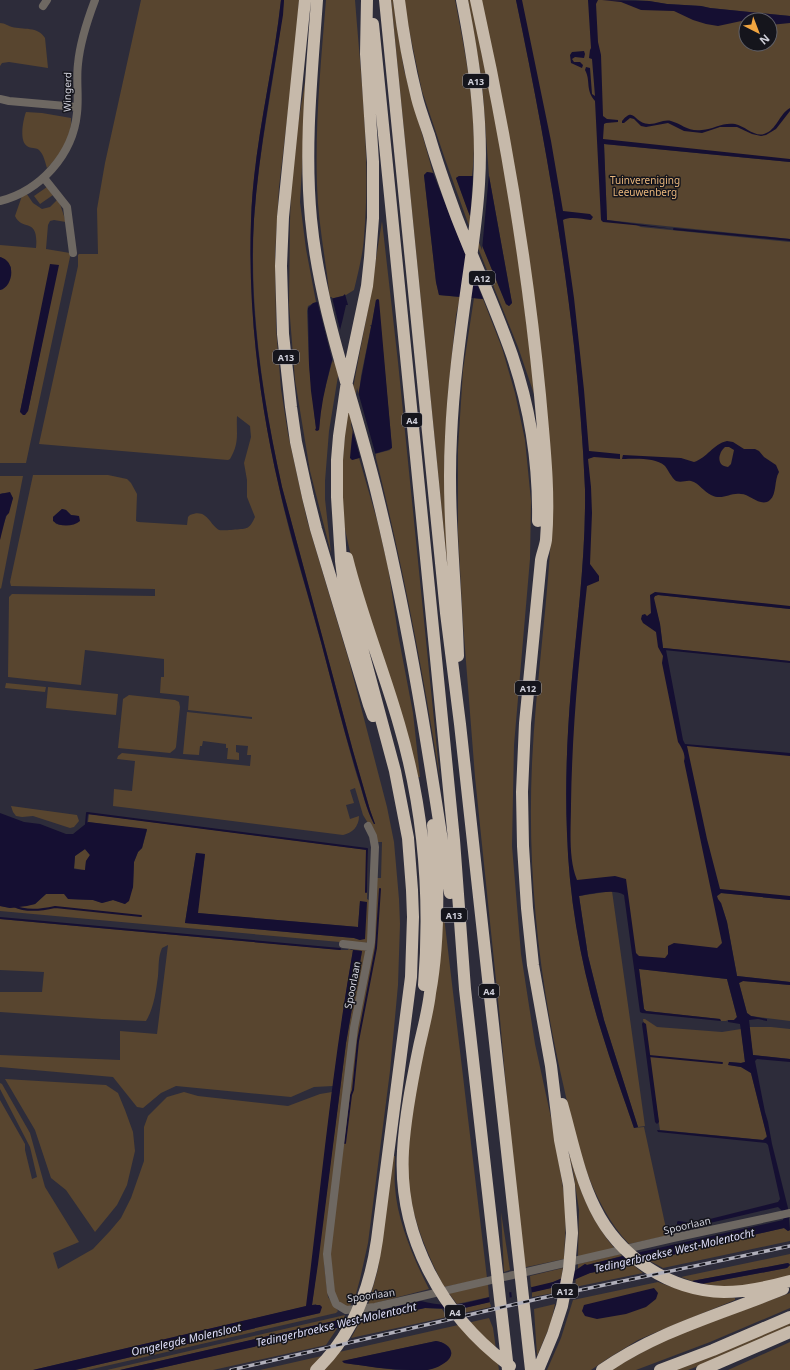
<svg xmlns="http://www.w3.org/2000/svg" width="790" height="1370" font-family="'Noto Sans',sans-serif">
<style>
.green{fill:#58452f;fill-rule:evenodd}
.water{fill:#150f32;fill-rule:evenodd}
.pier{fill:#2d2c3a}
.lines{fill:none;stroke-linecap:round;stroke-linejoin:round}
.stream{stroke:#150f32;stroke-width:2}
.street{stroke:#6e6862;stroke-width:8}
.highway{stroke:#c6b9aa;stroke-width:12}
.rail-casing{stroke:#b0afba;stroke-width:3.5}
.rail{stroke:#15151c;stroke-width:2;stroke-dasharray:6;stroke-linecap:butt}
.labels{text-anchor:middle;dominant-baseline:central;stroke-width:3;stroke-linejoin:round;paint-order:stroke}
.shield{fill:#15151c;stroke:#9999a2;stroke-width:1}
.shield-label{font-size:9px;font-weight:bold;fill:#d1d1db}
.street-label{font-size:10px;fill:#d1d1db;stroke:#15151c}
.park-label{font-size:10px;fill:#eab77c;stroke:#15151c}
.water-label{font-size:11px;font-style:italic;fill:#dfdefa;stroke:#15151c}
</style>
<rect width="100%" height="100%" fill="#2d2c3a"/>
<!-- green -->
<path class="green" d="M141,0H281C273,74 253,147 251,222C248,311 259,400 279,487C290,539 307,590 321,642C333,687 344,732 357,776C363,793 366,809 374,824H375L370,810L353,751L282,487C263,400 249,309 254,219C259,145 276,73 284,0H299L295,53L279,187L275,255L276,328L281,389L288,434L307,520L349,661L387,807L394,842L399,899L400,924L398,985L390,1071L368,1243L360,1279L356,1294L349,1308L339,1302L334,1292L329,1249L376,878H381L382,842H378L371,828L363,815L355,788L350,790L354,803L346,805L350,819L359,816C359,827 352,833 343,835L113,806L114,789L132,791L135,761L117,759L118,756L122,753L250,766L251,755H247L248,746L236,745V752L239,753V760L227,759L228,748H226V744L203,741L202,746H200L199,755L183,754L187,712L252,719V717L188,710L189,696L160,693L161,677H164V659L85,650L81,685L8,677L9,597L12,594L155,596V589L11,586L10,582L33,475H108L127,479L131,483L137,494L136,521L138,522L187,525L188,517L190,515C207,508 209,524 219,530C221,531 246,529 247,528C251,526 253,521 255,517L247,497V480L244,463L251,437L250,426L237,416C236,433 240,442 230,459L228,460L39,444L78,266V255L79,254H98L97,209L105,163ZM62,509L66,510L71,515L78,516L61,525L56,524L53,517Z
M326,0H355C361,78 371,158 364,237C363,254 358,273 354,290L346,295L330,299C326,261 318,223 317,185C315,123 321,61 326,0Z
M391,0H393L404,70L433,173L427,172L424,175L436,282L439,295L460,297L456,315L448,393L444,472L450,594Z
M404,0H455C466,58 479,117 472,176H459L456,178L468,211L506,304L509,306L512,303L489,176L482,82L468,0H471L504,162L520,272L533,376L534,394L518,347L468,223L445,159L422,91L407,20Z
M481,0H516C540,114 561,229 574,345C579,393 583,441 585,489C586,556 577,622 571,689C567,737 565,785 567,833C569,899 581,966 601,1030C611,1063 623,1096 634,1128L644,1127L667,1233L666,1236L629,1244C590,1202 576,1142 564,1088C539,981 527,873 532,763C536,680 549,597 552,514C553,493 550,471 549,449Z
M518,0H613L790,18V160L600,141L603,221L634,224L641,227L790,242V608L655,593L651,598L681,741L684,745L790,755V898L716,891L717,899V896L721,893L790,900V982L737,976L727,922L721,903L732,975L635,965L624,892L572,888L570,868V754L586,573L588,488L584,418L559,216ZM746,20H770V44H746Z
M635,0H790V16L710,8L701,6L667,4L649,1Z
M0,23C5,23 8,26 12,27C23,30 38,26 45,38L48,68L9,62L2,63L0,66Z
M308,63L300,202L306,249L316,302L308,306L307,311L309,364L316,429L319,430L322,400L337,343L338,376L329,431L325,481V499L331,553L310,471L295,380L289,305L290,221L292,161Z
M26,112L42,113L71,118C72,137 61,155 47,168C45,162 44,155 39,150C35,147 31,149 27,146C19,141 23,120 26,112Z
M604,144L790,162V239L607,220Z
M47,187L53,195L40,204L34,196Z
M24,190L33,203L42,209L50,207L57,200L60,204L66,222L54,220L50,221L48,225L46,249L70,253V257L26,463H0V290L3,289C8,282 11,276 11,267L1,257H0V245L36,248C39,216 22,232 15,216ZM58,265L28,411L20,412L28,374Z
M382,221L398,362L440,780C423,671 402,562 375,454L390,450L392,447L378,299L376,300L372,325H370L371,327L361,376L352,460L359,458L377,520L388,567L398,634L413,713L420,777L415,778L359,592L340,507V494L347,408L354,383L368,309Z
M474,298L483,299L502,348L515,393L525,440L531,501L530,559L514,745L512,846L521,954L535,1044L553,1127L564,1194L566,1217L564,1259L522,1268L500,1019L475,777L463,623L458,532V449L463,370Z
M0,476H23L1,589L0,588C0,572 0,555 0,539C2,524 9,512 13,498L3,493L0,494Z
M658,595L790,609V661L663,648L660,624L653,598L655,596Z
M6,683L46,687L45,692L5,688Z
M48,687L118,694L116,715L46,708Z
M129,695L175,700L179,702L180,707L176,747L175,749L170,753L118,748L123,699Z
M11,806L77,815L79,821L74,827L70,828L33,816L22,817L16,816L13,812Z
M89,814L368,850L367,899L370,901L368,942L362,944L0,911V906L10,908L35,904L46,894H65L69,899L93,900L102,903L113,900L125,904L133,887L134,862L138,852L142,848L147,830L88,822ZM196,853L205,854L197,913L358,927L360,901V940L354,938L185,923Z
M85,849L90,855L86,861L85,871L74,868L75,856Z
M440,883L487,1278L444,1287C425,1249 407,1208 408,1166C408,1154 409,1143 410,1131Z
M612,891L645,1126L638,1127L604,1020L588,956L579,896Z
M0,919L341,950H348L350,947L365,950L366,951L324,1264L328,1297L338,1311L336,1313L88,1370H75L320,1313L316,1304L312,1305L346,1043L362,951L351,949L349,950H353L345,999L333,1086L314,1087L291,1097L176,1086L161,1093L143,1108L137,1107L113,1077L0,1067V1055L120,1060V1031L157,1034L168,945L162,948C158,957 159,966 158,976C156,991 154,1008 146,1021L102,1019L0,1012V992H42L44,972L0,970Z
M639,969L727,979L737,1017L734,1020H728L726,1021H721L720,1019L646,1011L644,1009Z
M743,981L790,985V1021L751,1016L747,1013L739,983Z
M643,1019H645L657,1027L722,1032L741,1029L745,1062L741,1063L729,1062V1065L741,1067L751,1073L767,1136L763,1140L660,1130Z
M749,1027H771L790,1029V1059L753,1055Z
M5,1079L106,1085L118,1093L125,1110L133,1132L135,1151L127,1185L117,1205L95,1232L66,1190L51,1178L35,1130Z
M0,1083L2,1084L30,1133L45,1187L79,1242L53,1253L58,1269L93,1249L110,1231L121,1218L131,1198L144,1161V1127L148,1116L167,1097L184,1092L198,1096L288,1106L320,1094L332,1092L307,1306L33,1370H0V1100L25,1144V1150L32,1179L37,1177L30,1147L0,1089Z
M393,1156H395C395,1166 394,1177 395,1187C397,1220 414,1260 429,1289L368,1305L378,1269Z
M569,1156H570C579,1190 592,1222 615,1249L578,1258L579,1210L573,1171Z
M501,1212L510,1270L504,1272Z
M784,1228L788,1231L790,1230V1241L663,1268L650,1261L717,1243Z
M620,1254L622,1256L587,1265L585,1264L578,1269V1264Z
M790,1254V1264L788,1263L692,1281L681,1277Z
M633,1265L643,1273L575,1287L576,1278L590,1273Z
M790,1265V1278L737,1288L701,1284L787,1268Z
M563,1268L561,1279L548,1284L531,1288L530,1276Z
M658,1282C683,1292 708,1297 735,1298V1300L666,1328L638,1340L607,1359L591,1370H547L561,1338L573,1300Z
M488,1284L489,1297L457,1304L448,1292Z
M560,1286L559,1292L532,1297V1292Z
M790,1293V1308L710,1342L636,1370H610L668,1338Z
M490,1302L491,1307L463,1313L460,1309Z
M555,1304L551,1323L537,1356L534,1309Z
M425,1308L442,1309L447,1317L351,1338L360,1322Z
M345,1315L344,1319L120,1370H107Z
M489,1318L493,1328L499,1370H427C433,1368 439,1366 445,1362C458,1353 449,1343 436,1341L343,1361L344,1363L396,1370H260Z
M790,1321V1327L717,1359L688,1370H670Z
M338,1327L326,1345L213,1370H152Z
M790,1342V1370H728Z"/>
<!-- water -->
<path class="water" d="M281,0H284L283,15C272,83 259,150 254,219C248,309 263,400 282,487L353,751L370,810L375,824H374C366,809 363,793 358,777C344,732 333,687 321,642C307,590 291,539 279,487C259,400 248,311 251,222C253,147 273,74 281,0Z
M516,0H522L551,141L563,211L590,214L593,217L591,220C582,219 570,216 563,220L574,298L584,390L589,451L620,454V459L594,457L588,459L591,487L592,513L590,564L599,576V581L587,586C579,658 572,731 571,804C571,829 568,857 577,880L615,876L626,879L636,953L639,956L665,958L668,954V946L674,943L717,948L722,943L684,761C686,755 682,748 678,742L662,663L663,656L658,647L656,632L643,623L641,619L642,615L645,614L647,616L651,613L650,595L655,592L790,606V609L658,595L655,596L654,598L660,624L663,648L666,650L683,740L685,744L790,753V756L687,746L707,839L720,889L790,896V900L721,893L717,896L718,899L721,903L727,922L737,976L790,982V985L743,981L739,983L747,1013L751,1016L767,1019V1021L758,1019L749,1020L753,1055L790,1059V1062L757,1059L755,1061L765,1112L768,1122L772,1144L788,1208L790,1230L788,1231L784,1228L717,1243L650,1261L590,1273L560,1286L460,1309L425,1308L152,1370H120L421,1301C435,1305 451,1306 465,1303L553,1282L567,1276L585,1264L587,1265L623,1256L783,1220C785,1215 783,1211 778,1207L680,1230L677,1228V1222L678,1221L694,1223L778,1202L780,1199L768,1145L766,1143L658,1132L657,1130L763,1140L767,1137L751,1073L741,1067L728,1065L729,1062L741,1063L745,1062L740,1024L728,1022V1020H734L737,1017L727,979L639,969L644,1009L646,1011L720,1019L721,1021L642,1013L640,1012L624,895C615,888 590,894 579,896L588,956L604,1020L638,1127L634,1128C623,1096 611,1063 601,1030C581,967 569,899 567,833C565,785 567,737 571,689C577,622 586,556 585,489C583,441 579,393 574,346C561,229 540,114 516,0Z
M588,0H598L596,4L598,42L601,55L603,116L607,119L618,120V122L606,123L604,124L603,139L790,159V162L604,144L607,220L674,229L603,222L601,220L595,101C585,89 591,81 585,70L586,67L590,68L592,94L595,96L592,59L589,58L590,50L591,48Z
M602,0L649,1L667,4L701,6L710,8L790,16V23L770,25V20H746L718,26L706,24L693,20L674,11L641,10L621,2Z
M584,51L585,54L584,58L575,57L572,59L574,62H580L583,65L582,68L571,63L570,55L572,52Z
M790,108V111L776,129L766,135L761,136L752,134L737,127H720L702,133L684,131L668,123L646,127L641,126L634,119L630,118L624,123H622V121C635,105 634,125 650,124C657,124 664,119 671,121C682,124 688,132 702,130C714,129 723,122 735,124C745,126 754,137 764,134C777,130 779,114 790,108Z
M427,172L433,173L483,299L439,295L436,282L424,175Z
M459,176H489L512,303L509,306L506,304L468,211L456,178Z
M0,257C17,261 13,287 0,290Z
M50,264L59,265L28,411L25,415H23L20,412L21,407Z
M345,294L348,305H346C337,347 322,387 319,430L317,431L315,430L316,428L311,391L309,364L308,308L313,303L343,296Z
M378,299L379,300L392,448L388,450L352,460L350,458C354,405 367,353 376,300Z
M727,441L733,442L744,449H755L759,451L764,457L776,465L779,472C774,480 777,494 770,500C761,508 750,494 741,494C730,492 723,501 711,495C704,492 699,483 691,481C686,480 682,483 676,481C671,477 669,471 665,466C655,457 635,459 622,459L623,455L681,458L694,462C707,458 713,444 727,441ZM725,447H729L734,450L731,464L728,467C716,466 718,453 725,447Z
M10,492L13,498L9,513L6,516L0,540V494Z
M62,509L66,510L71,515L79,516L80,521C73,527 59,527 53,521V517Z
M0,813L24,822L40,824L66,834H73L88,822L147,829L142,848L138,852L134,862L133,887L129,901L125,904L113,900L102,903L93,900L68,899L64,894H46L35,904L27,906L10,908L0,906ZM85,849L90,855L86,861L85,870L74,869L75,856Z
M196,853L205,854L198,913L358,927L360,901L367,902L365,939L360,940L354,938L185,923Z
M353,950L362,951L346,1043L318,1264L312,1305H320L322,1307L320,1313L75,1370H33L306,1306C321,1188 332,1068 353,950Z
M643,1022L646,1024L659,1122L657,1124L655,1122L642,1024Z
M788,1263L790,1265L787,1268L701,1284L692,1281Z
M654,1288L658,1293L656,1299L646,1307L626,1314L597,1319L585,1316L582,1311L584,1305Z
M436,1341C445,1342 456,1350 449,1359C444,1365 434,1369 427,1370C422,1370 416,1370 411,1370C388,1370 366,1366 344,1363L342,1361Z"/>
<!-- pier -->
<path class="pier" d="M473,174H489L482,250L470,220Z
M332,297L341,334L333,363L317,300Z
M357,388L376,456L361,460L351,425Z
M531,1286L532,1294L512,1299L511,1290Z
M509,1291L510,1300L490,1304L489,1295Z
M365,1312L358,1325L337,1330L345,1316Z"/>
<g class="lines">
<!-- stream -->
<path class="stream" d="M674,229L790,240
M664,649L790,662
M86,824L87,813L367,849L366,892
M14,906C26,912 42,910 55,907L141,916
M0,918L340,949
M649,1056L722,1063
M345,1143L351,1095L353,1090L358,1041L376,948L380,889"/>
<!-- street -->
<path class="street" d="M43,6L47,0
M0,99L9,101L77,107
M44,178L67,207L73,253
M0,201C40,191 73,155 77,113C79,97 76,80 78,64C80,42 87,21 95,0
M368,826L373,836L375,847L371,942L354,1028L327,1254L331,1292L336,1304L346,1310L375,1307L673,1238L790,1213
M343,944L370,947"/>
<!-- highway -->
<path class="highway" d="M305,0L283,217L281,266L283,334L291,407L296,442L308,497L316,529L369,705L373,716
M317,0C312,73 304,146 311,219C320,314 356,405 378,498C410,628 430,761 450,893
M385,0L446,613L460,724L531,1370
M399,0C403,33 409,66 417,98C420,110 425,123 429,135C437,163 447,191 457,218C475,264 496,309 512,355C530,408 539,466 538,521
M476,0C505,130 527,262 540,395C544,442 550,492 546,540C545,547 542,554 541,560L525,723L522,792L523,846L527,908L533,965L551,1066L560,1140L569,1185L572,1233L569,1269L562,1306L553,1334L538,1370
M373,24L454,840L465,989L508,1370
M347,558C361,615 383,668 399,724C424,809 431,897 424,985
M458,656C456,583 447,510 451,437C453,387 460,336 467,286C472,252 477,218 479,184C483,122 474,61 462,0
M433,825C434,842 436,859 437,876C438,915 437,955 430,993C428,1011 423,1029 419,1047C412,1081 405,1116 403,1151C398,1236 442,1316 510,1366
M562,1104C572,1139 579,1176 595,1208C619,1257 670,1291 724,1292C747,1292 768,1287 790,1281
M316,1370C353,1335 370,1289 377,1240L411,977L413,917L412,890L408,838L395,771L343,577L341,561L337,497V460L339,436L347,381L367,286L370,258L373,218V162L366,54L367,0
M602,1370C657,1331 722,1314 783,1289
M660,1370L713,1350L790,1317
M702,1370L790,1332"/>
<!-- rail casing -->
<g class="rail-casing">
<path id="rail" d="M231,1370L542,1298L790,1246"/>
</g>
<!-- rail -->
<use href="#rail" class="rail"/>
</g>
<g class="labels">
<!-- shield labels -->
<g class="shield">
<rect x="463" y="74" width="26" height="14" rx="3"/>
<rect x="469" y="271" width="26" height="14" rx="3"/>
<rect x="273" y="350" width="26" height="14" rx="3"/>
<rect x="402" y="413" width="20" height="14" rx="3"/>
<rect x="515" y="681" width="26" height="14" rx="3"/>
<rect x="441" y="908" width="26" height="14" rx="3"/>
<rect x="479" y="984" width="20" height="14" rx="3"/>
<rect x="552" y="1284" width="26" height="14" rx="3"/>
<rect x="445" y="1305" width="20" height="14" rx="3"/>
</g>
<g class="shield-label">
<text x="476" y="81">A13</text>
<text x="482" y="278">A12</text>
<text x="286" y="357">A13</text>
<text x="412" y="420">A4</text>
<text x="528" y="688">A12</text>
<text x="454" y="915">A13</text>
<text x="489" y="991">A4</text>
<text x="565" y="1291">A12</text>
<text x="455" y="1312">A4</text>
</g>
<!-- street labels -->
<g class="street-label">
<text transform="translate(67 92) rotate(-89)">Wingerd</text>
<text transform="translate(352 985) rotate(-79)">Spoorlaan</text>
<text transform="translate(687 1225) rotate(-13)">Spoorlaan</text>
<text transform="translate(371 1295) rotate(-8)">Spoorlaan</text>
</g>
<!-- park labels -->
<g class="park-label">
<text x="645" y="180">Tuinvereniging<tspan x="645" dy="12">Leeuwenberg</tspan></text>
</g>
<!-- water labels -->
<g class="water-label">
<text transform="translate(674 1250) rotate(-13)">Tedingerbroekse West-Molentocht</text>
<text transform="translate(336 1324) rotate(-13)">Tedingerbroekse West-Molentocht</text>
<text transform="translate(186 1339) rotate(-13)">Omgelegde Molensloot</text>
</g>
</g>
<!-- north arrow -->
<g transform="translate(758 32) rotate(138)"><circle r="19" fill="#15151c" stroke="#606068"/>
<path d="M0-3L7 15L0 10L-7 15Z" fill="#f1a540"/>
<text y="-6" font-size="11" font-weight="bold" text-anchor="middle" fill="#d1d1db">N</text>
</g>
</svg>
